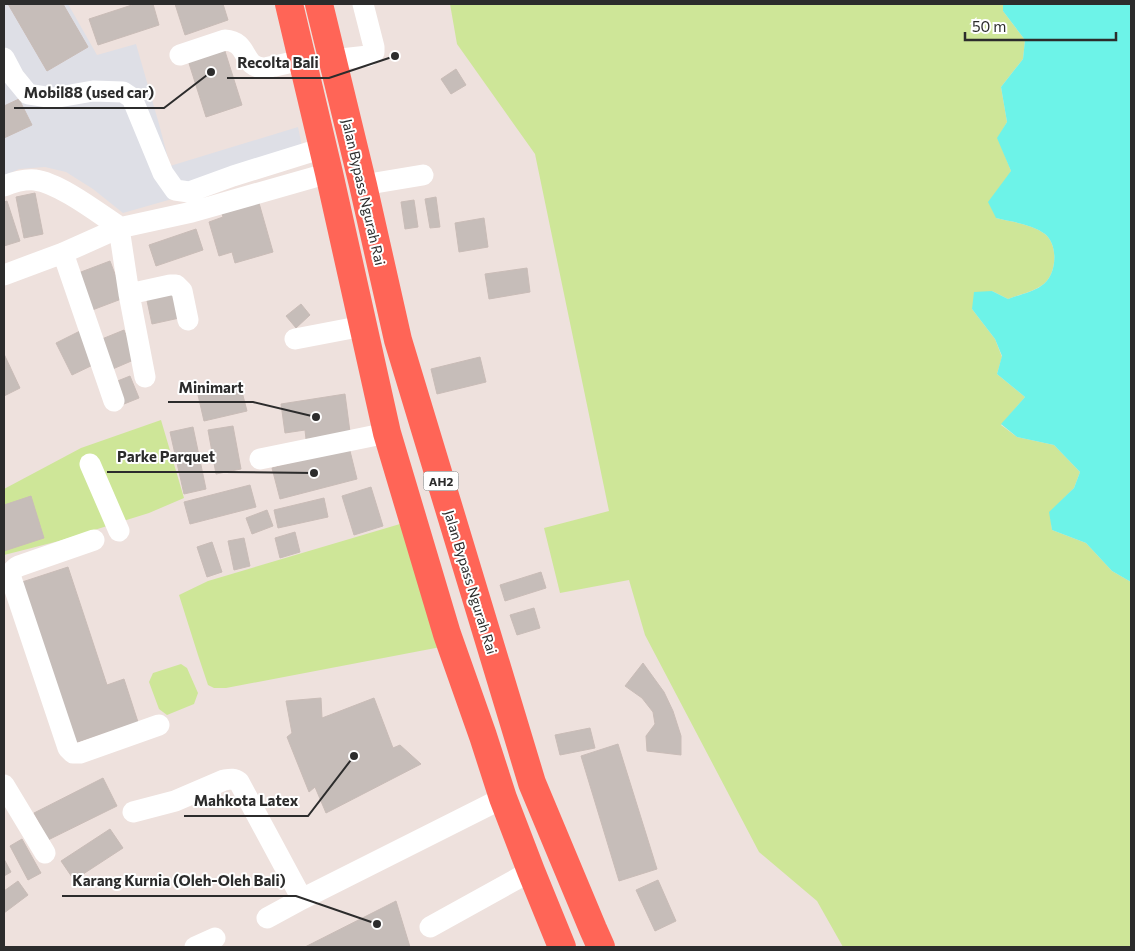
<svg xmlns="http://www.w3.org/2000/svg" width="1135" height="951" font-family="Commissioner,sans-serif">
<style>
.industrial{fill:#dedfe6}
.green{fill:#cee698}
.water{fill:#6df3e8}
.building{fill:#c6bdb9;stroke:#c9bcb7}
.lines{fill:none;stroke-linecap:round;stroke-linejoin:round}
.minor{stroke:#fff;stroke-width:21}
.highway{stroke:#ff6557;stroke-width:28}
.labels{text-anchor:middle;dominant-baseline:central;stroke-width:4;stroke-linejoin:round;paint-order:stroke}
.shield{fill:#fff;stroke:#6b6b6b;stroke-width:1}
.shield-label{font-size:12px;font-weight:bold;fill:#2c2c2c}
.street-label{font-size:14px;fill:#2c2c2c;stroke:#fff}
.leader{fill:none;stroke:#2c2c2c;stroke-width:2}
.callout-dot{fill:#2c2c2c;stroke:#fff;stroke-width:2}
.callout-label{font-size:15px;text-anchor:middle;font-weight:bold;fill:#2c2c2c;stroke:#fff;stroke-width:4;stroke-linejoin:round;paint-order:stroke}
</style>
<rect width="100%" height="100%" fill="#eee1dd"/>
<!-- industrial -->
<path class="industrial" d="M4,4H68L97,55L136,44L159,124L170,166L298,127L305,161L123,213L93,189L66,172L45,167L19,169L4,176Z"/>
<!-- green -->
<path class="green" d="M450,4H1003V11L1025,40L1023,59L1001,87L1007,122L998,138L1011,171L996,218C1012,222 1032,224 1045,234C1059,245 1057,277 1041,286C1032,292 1018,295 1008,299L992,291L972,309L995,339L1002,357L997,374L1025,397L1001,425L1017,437L1054,445L1080,472L1074,488L1050,512L1052,530L1086,543L1112,571L1131,582V947H843L817,901L759,852L645,635L629,580L560,593L544,528L609,511L535,154L457,44Z
M161,420L184,498L149,513L59,541L4,555V489L81,448Z
M400,524L446,646L226,688H214L208,685L198,655L179,595L208,581Z
M181,664L187,668L198,693L194,704L167,715L159,709L149,682L153,673Z"/>
<!-- water -->
<path class="water" d="M1003,4H1131V582L1112,571L1086,543L1052,530L1049,512L1074,488L1080,472L1054,445L1017,437L1001,424L1025,397L997,374L1002,356L995,339L972,309L974,292L992,291L1008,299C1018,295 1033,292 1041,286C1057,277 1059,245 1045,234C1032,224 1012,222 996,218L988,202L1011,171L997,138L1007,122L1001,87L1023,59L1025,40L1003,11Z"/>
<!-- building -->
<path class="building" d="M8,4H63L88,47L47,71Z
M135,4H153L159,25L98,45L89,19Z
M175,4H223L228,20L185,35Z
M223,45L242,105L206,117L187,57Z
M456,69L466,85L451,94L441,79Z
M19,99L32,125L4,138V106Z
M35,193L43,234L24,238L16,197Z
M436,197L440,227L430,228L425,199Z
M414,200L418,227L405,229L401,202Z
M7,201L20,241L4,246V202Z
M259,203L273,252L235,263L232,252L219,256L209,222L223,217L222,214Z
M484,218L488,247L459,252L455,223Z
M196,229L203,250L156,266L149,245Z
M110,261L124,298L87,312L73,275Z
M527,268L530,292L489,299L485,274Z
M178,289L184,317L152,324L146,296Z
M301,304L310,315L296,328L286,316Z
M124,330L136,359L108,371L97,341Z
M80,331L97,363L72,375L56,343Z
M4,354L20,388L4,396Z
M480,357L486,382L437,394L431,369Z
M130,376L139,398L119,406L110,384Z
M240,384L247,411L204,421L198,395Z
M345,394L350,432L306,439L305,430L285,433L281,404Z
M233,426L241,469L216,474L208,430Z
M193,427L206,489L184,494L170,432Z
M349,447L357,479L280,499L272,468Z
M250,485L256,507L190,524L184,502Z
M371,487L383,526L354,535L342,496Z
M31,496L44,538L4,551V505Z
M324,498L328,517L278,528L274,510Z
M267,510L273,526L252,534L246,518Z
M295,532L300,552L280,558L275,538Z
M244,538L250,566L234,570L228,541Z
M212,542L222,572L207,577L197,547Z
M68,567L107,685L124,679L138,722L69,745L16,584Z
M541,572L546,588L505,601L500,585Z
M534,608L540,628L517,635L510,615Z
M643,663L664,692L673,711L681,736V755L647,751L646,736L655,724L653,712L642,698L625,686Z
M321,698L322,718L374,698L393,748L400,745L421,764L326,813L315,787L309,792L287,737L292,733L286,701Z
M590,728L595,748L560,755L555,735Z
M618,744L657,869L619,881L581,756Z
M103,778L117,806L48,840L34,813Z
M110,829L123,848L74,880L61,861Z
M22,839L41,873L28,880L10,846Z
M4,859L11,872L4,876Z
M658,880L676,921L655,931L636,890Z
M18,881L28,895L4,913V891Z
M396,901L410,947H305Z"/>
<g class="lines">
<!-- minor -->
<path class="minor" d="M180,55L225,40C249,41 242,68 264,68C267,68 272,66 275,66C284,64 293,62 302,60
M4,58L14,77L28,94L53,98L93,91L123,92L132,98L163,173L175,190L189,192L233,176L323,148
M332,60L368,56L374,52V47L363,4
M363,185L423,175
M4,186C14,182 24,179 35,180C59,183 97,212 118,226L119,228L129,294L145,377
M63,253L114,401
M4,275L63,253L119,228L192,212L329,173
M129,294L170,285H176L182,291L188,320
M295,339L363,326
M260,459L387,433
M90,464L119,531
M94,540L19,566C13,569 11,572 11,578L68,748L73,753H80L159,725
M4,785L45,853
M133,812L175,801L224,780C230,779 234,778 239,782L302,899
M267,918L302,899L503,798
M430,927L531,871
M195,947L215,938"/>
<!-- highway -->
<path class="highway" d="M289,4L329,173L387,433L447,634L483,736L503,798L531,871L562,947
M319,4L363,185L398,340L532,783L593,929L601,947"/>
</g>
<g class="labels">
<!-- shield labels -->
<rect class="shield" x="423.5" y="471.5" width="35" height="19" rx="4"/>
<g class="shield-label">
<text x="441" y="481">AH2</text>
</g>
<!-- street labels -->
<g class="street-label">
<text transform="translate(364 192) rotate(77)">Jalan Bypass Ngurah Rai</text>
<text transform="translate(471 582) rotate(73)">Jalan Bypass Ngurah Rai</text>
</g>
</g>
<!-- callouts -->
<path class="leader" d="M395 56L329 78H227M211 72L164 108H14M316 417L253 402H168M314 473L225 472H107M354 756L308 816H184M377 924L296 896H62"/>
<g class="callout-dot">
<circle cx="395" cy="56" r="5"/>
<circle cx="211" cy="72" r="5"/>
<circle cx="316" cy="417" r="5"/>
<circle cx="314" cy="473" r="5"/>
<circle cx="354" cy="756" r="5"/>
<circle cx="377" cy="924" r="5"/>
</g>
<g class="callout-label">
<text x="278" y="68">Recolta Bali</text>
<text x="89" y="98">Mobil88 (used car)</text>
<text x="211" y="393">Minimart</text>
<text x="166" y="462">Parke Parquet</text>
<text x="246" y="806">Mahkota Latex</text>
<text x="179" y="886">Karang Kurnia (Oleh-Oleh Bali)</text>
</g>
<!-- border -->
<rect width="1135" height="951" fill="none" stroke="#2c2c2c" stroke-width="10"/>
<!-- scale -->
<path d="M965 32v8h151v-8" fill="none" stroke="#2c2c2c" stroke-width="2.5"/>
<text x="972" y="32" font-size="15" fill="#2c2c2c" stroke="#ffffff" stroke-width="4" paint-order="stroke">50 m</text>
</svg>
